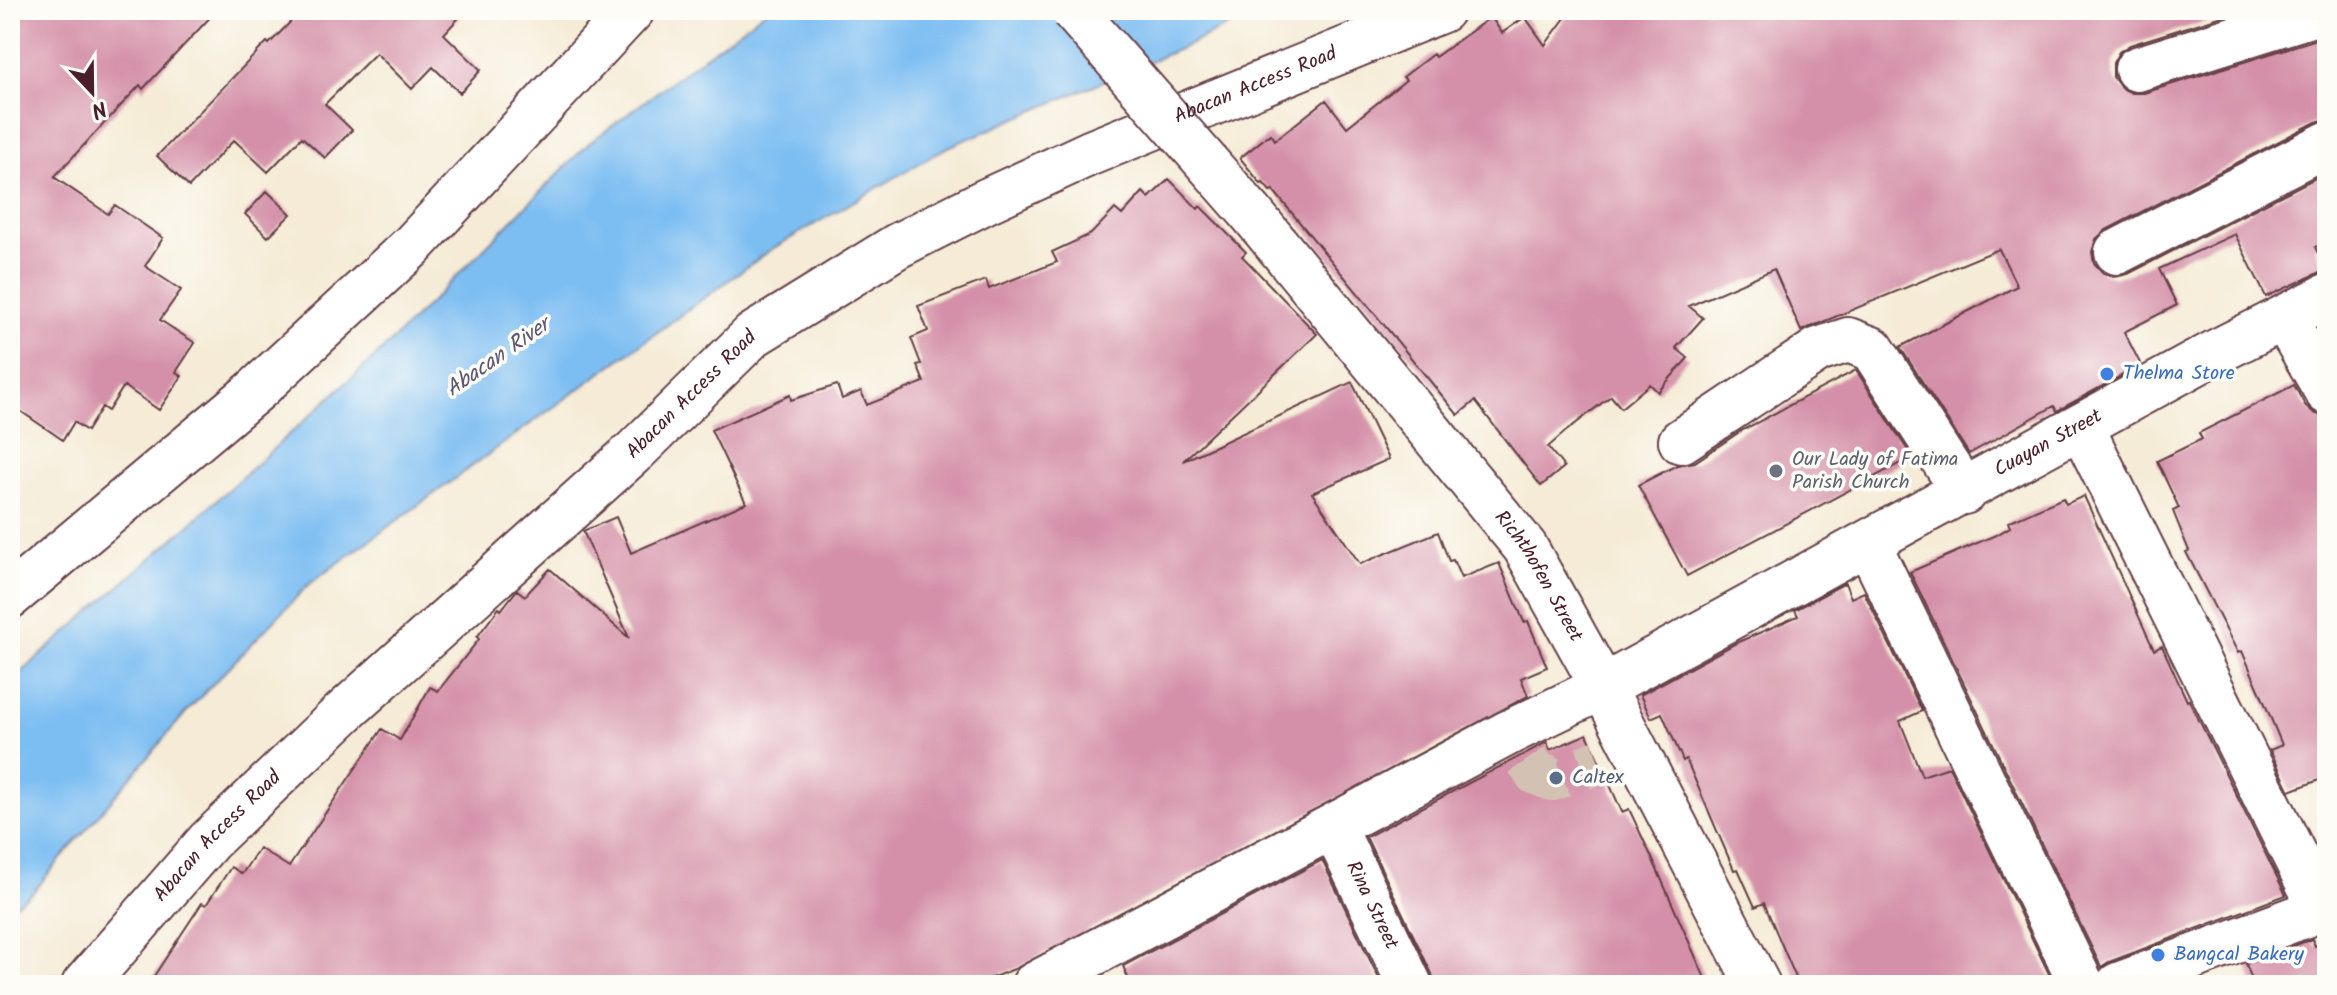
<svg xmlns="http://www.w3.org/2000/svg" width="2337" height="995" font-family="Kalam,sans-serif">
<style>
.water{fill:#7dbef2;stroke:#646e8e;stroke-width:2}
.building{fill:#d490a8}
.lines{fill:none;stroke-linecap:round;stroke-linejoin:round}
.minor-tunnel{stroke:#d3c2b4;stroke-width:44;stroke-dasharray:44 22;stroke-linecap:butt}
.minor-casing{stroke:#643e45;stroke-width:48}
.minor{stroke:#fff;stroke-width:44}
.minor-bridge-casing{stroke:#643e45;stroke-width:48;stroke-linecap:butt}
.minor-bridge{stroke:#fff;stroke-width:44}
.shop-dot{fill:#3f7fe0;stroke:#fdfcf7;stroke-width:3}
.worship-dot{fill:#6b7280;stroke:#fdfcf7;stroke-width:3}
.service-dot{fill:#5c6f8a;stroke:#fdfcf7;stroke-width:3}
.labels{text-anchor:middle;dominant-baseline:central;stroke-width:7;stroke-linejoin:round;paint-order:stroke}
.street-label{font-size:20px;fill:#4a1f2b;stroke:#fdfcf7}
.shop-label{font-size:20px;fill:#366cbe;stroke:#fdfcf7;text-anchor:start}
.worship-label{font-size:20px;fill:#5b616d;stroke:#fdfcf7;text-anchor:start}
.service-label{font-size:20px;fill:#4e5e75;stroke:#fdfcf7;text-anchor:start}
.water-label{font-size:22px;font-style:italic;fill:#5c5771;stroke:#fdfcf7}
</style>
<rect width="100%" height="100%" fill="#fdfcf7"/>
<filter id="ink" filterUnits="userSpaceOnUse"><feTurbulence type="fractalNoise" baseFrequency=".0125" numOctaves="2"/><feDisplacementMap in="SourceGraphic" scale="16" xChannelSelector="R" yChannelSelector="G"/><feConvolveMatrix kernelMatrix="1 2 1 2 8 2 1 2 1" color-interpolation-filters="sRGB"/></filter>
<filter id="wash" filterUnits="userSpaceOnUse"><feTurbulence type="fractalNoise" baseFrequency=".006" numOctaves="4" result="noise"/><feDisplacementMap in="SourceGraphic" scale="32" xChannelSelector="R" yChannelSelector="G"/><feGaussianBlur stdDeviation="1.8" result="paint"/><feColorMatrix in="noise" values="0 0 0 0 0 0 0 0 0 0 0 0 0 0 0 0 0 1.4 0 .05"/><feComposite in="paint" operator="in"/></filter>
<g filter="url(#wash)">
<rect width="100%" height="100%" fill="#f5ebd6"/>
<!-- water -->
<path class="water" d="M767,10H1261L1186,46L946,148L772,249L308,585L189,709L32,893L10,908V682L189,525L389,344L589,143Z"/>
<g id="blocks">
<!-- building -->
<path class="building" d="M24,10H217L143,89L140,85L54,177L108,214L115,205L163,238L145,266L181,290L160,320L195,343L176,372L182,376L159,410L124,386L108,411L102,407L87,431L74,422L63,440L10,404V35Z
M302,10H466L444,34L481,70L460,93L433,67L412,89L376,53L325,104L352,130L325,158L302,137L268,172L234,140L189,187L157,156L267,42L269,44Z
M1571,10H2242L2130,45L2119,52L2113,63V77L2121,88L2132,93H2144L2327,36V119L2316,122L2106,230L2096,239L2092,252L2094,263L2103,273L2115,277L2128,274L2327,172V242L2315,247L2327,271L2316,274L2266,297L2235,234L2159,269L2177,305L2124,332L2141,365L2057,411L2054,406L1969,454L1900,347L2017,286L1999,249L1801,331L1774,269L1689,306L1703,318L1676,348L1688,358L1658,392L1650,384L1621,408L1611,396L1565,432L1548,447L1564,467L1541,486L1475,401L1458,415L1273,190L1270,191L1263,183L1261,184L1240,158L1270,134L1275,140L1326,100L1347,127L1406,80L1403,77L1433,54L1435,57L1491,17L1502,33L1525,17L1545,45Z
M1169,179L1198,209L1200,206L1246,252L1242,256L1317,334L1183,461L1352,382L1389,459L1312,493L1360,564L1438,532L1449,561L1453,560L1461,578L1499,563L1524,622L1528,621L1547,667L1521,678L1528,696L1017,968L973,985H148L202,903L206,905L231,867L242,874L259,848L289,867L382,729L400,740L430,687L438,691L479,639L477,637L499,608L501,610L517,590L525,596L550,569L629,638L583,531L616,517L631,553L746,503L711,430L790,395L791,400L837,385L842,399L861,391L867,405L924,382L917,365L921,364L911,338L928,331L918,306L986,280L989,289L1057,262L1052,252L1091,234L1115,209L1122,215L1143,192L1149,198Z
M267,191L291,214L268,237L245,214Z
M1856,370L1912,457L1687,576L1638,485L1677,465L1695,462L1741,431Z
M2294,385L2305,405L2314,413L2327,417V777L2290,791L2270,750L2282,745L2260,692L2242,651L2238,653L2186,552L2189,551L2173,511L2179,508L2157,461L2202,439L2199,433Z
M2084,496L2154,650L2162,646L2187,701L2189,700L2286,895L2109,962L2101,967L1910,572L1998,534L2010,527L2008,522L2063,498L2066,504Z
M1845,583L1851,598L1864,592L1922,711L1900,721L1922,776L1949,767L2053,982L2045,985H1799L1764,903L1755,907L1738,869L1734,870L1686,759L1683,761L1662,713L1651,718L1640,695L1736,643L1798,616L1795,610Z
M1587,734L1622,812L1629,809L1652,858L1708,985H1435L1432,974L1366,837L1547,742L1550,750Z
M1322,860L1382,985H1131L1123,966Z
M2312,939L2315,946L2327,941V985H2254L2246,964Z"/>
</g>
</g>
<g filter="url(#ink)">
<use href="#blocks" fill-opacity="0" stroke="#643e45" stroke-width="2"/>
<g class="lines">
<!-- minor-tunnel -->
<path class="minor-tunnel" d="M1527,760L1536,773L1552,779L1599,762"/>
<!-- minor casing -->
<g class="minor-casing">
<g id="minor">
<path d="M2137,69L2326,10"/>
<path id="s1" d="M1251,213L1525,547L1603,687L1758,985"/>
<path d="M2117,252L2327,144"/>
<path d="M2284,318L2327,392"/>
<path d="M2082,428L2321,909"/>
<path d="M1681,441L1818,350L1848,340L1872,349L1964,492"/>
<path d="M1868,543L2082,985"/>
<path d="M10,596L255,391L412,246L632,10"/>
<path id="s2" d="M1334,828L1410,985"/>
<path id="s3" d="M84,985L209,841L343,713L635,451L753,335L897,246L984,202L1090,153L1442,10"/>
<path id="s4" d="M1034,985L1510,732L1603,687L2216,352L2327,296"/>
<path d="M2118,985L2327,907"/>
</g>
</g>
<!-- minor -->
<use href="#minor" class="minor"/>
<!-- minor-bridge casing -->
<g class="minor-bridge-casing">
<path id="minor-bridge" d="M1073,10L1251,213"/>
</g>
<!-- minor-bridge -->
<use href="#minor-bridge" class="minor-bridge"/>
</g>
</g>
<!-- markers -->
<g class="shop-dot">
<circle cx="2107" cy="374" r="8"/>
<circle cx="2158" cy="955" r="8"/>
</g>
<circle class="worship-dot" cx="1776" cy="471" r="8"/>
<circle class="service-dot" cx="1556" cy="778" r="8"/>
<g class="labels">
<!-- street labels -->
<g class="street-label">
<text stroke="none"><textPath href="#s3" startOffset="1496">Abacan Access Road</textPath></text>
<text stroke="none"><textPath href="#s3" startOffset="848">Abacan Access Road</textPath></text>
<text stroke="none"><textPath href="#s4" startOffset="1150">Cuayan Street</textPath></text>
<text stroke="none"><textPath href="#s1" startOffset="464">Richthofen Street</textPath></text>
<text stroke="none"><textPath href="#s3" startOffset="200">Abacan Access Road</textPath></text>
<text stroke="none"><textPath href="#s2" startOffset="86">Rina Street</textPath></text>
</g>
<!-- shop labels -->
<g class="shop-label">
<text x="2123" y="374">Thelma Store</text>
<text x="2174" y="955">Bangcal Bakery</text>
</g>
<!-- worship labels -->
<g class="worship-label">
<text x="1792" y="460">Our Lady of Fatima<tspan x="1792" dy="23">Parish Church</tspan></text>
</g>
<!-- service labels -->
<g class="service-label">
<text x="1572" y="778">Caltex</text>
</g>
<!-- water labels -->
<g class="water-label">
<text transform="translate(498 358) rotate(-35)">Abacan River</text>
</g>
</g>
<!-- margin -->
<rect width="2337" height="995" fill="none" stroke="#fdfcf7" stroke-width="40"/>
<!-- north arrow -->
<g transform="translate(92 92) rotate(158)" stroke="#fdfcf7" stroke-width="6" paint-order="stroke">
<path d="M0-6L14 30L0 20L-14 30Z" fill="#4a1f2b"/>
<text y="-12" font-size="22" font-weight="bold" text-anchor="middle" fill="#4a1f2b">N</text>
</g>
</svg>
